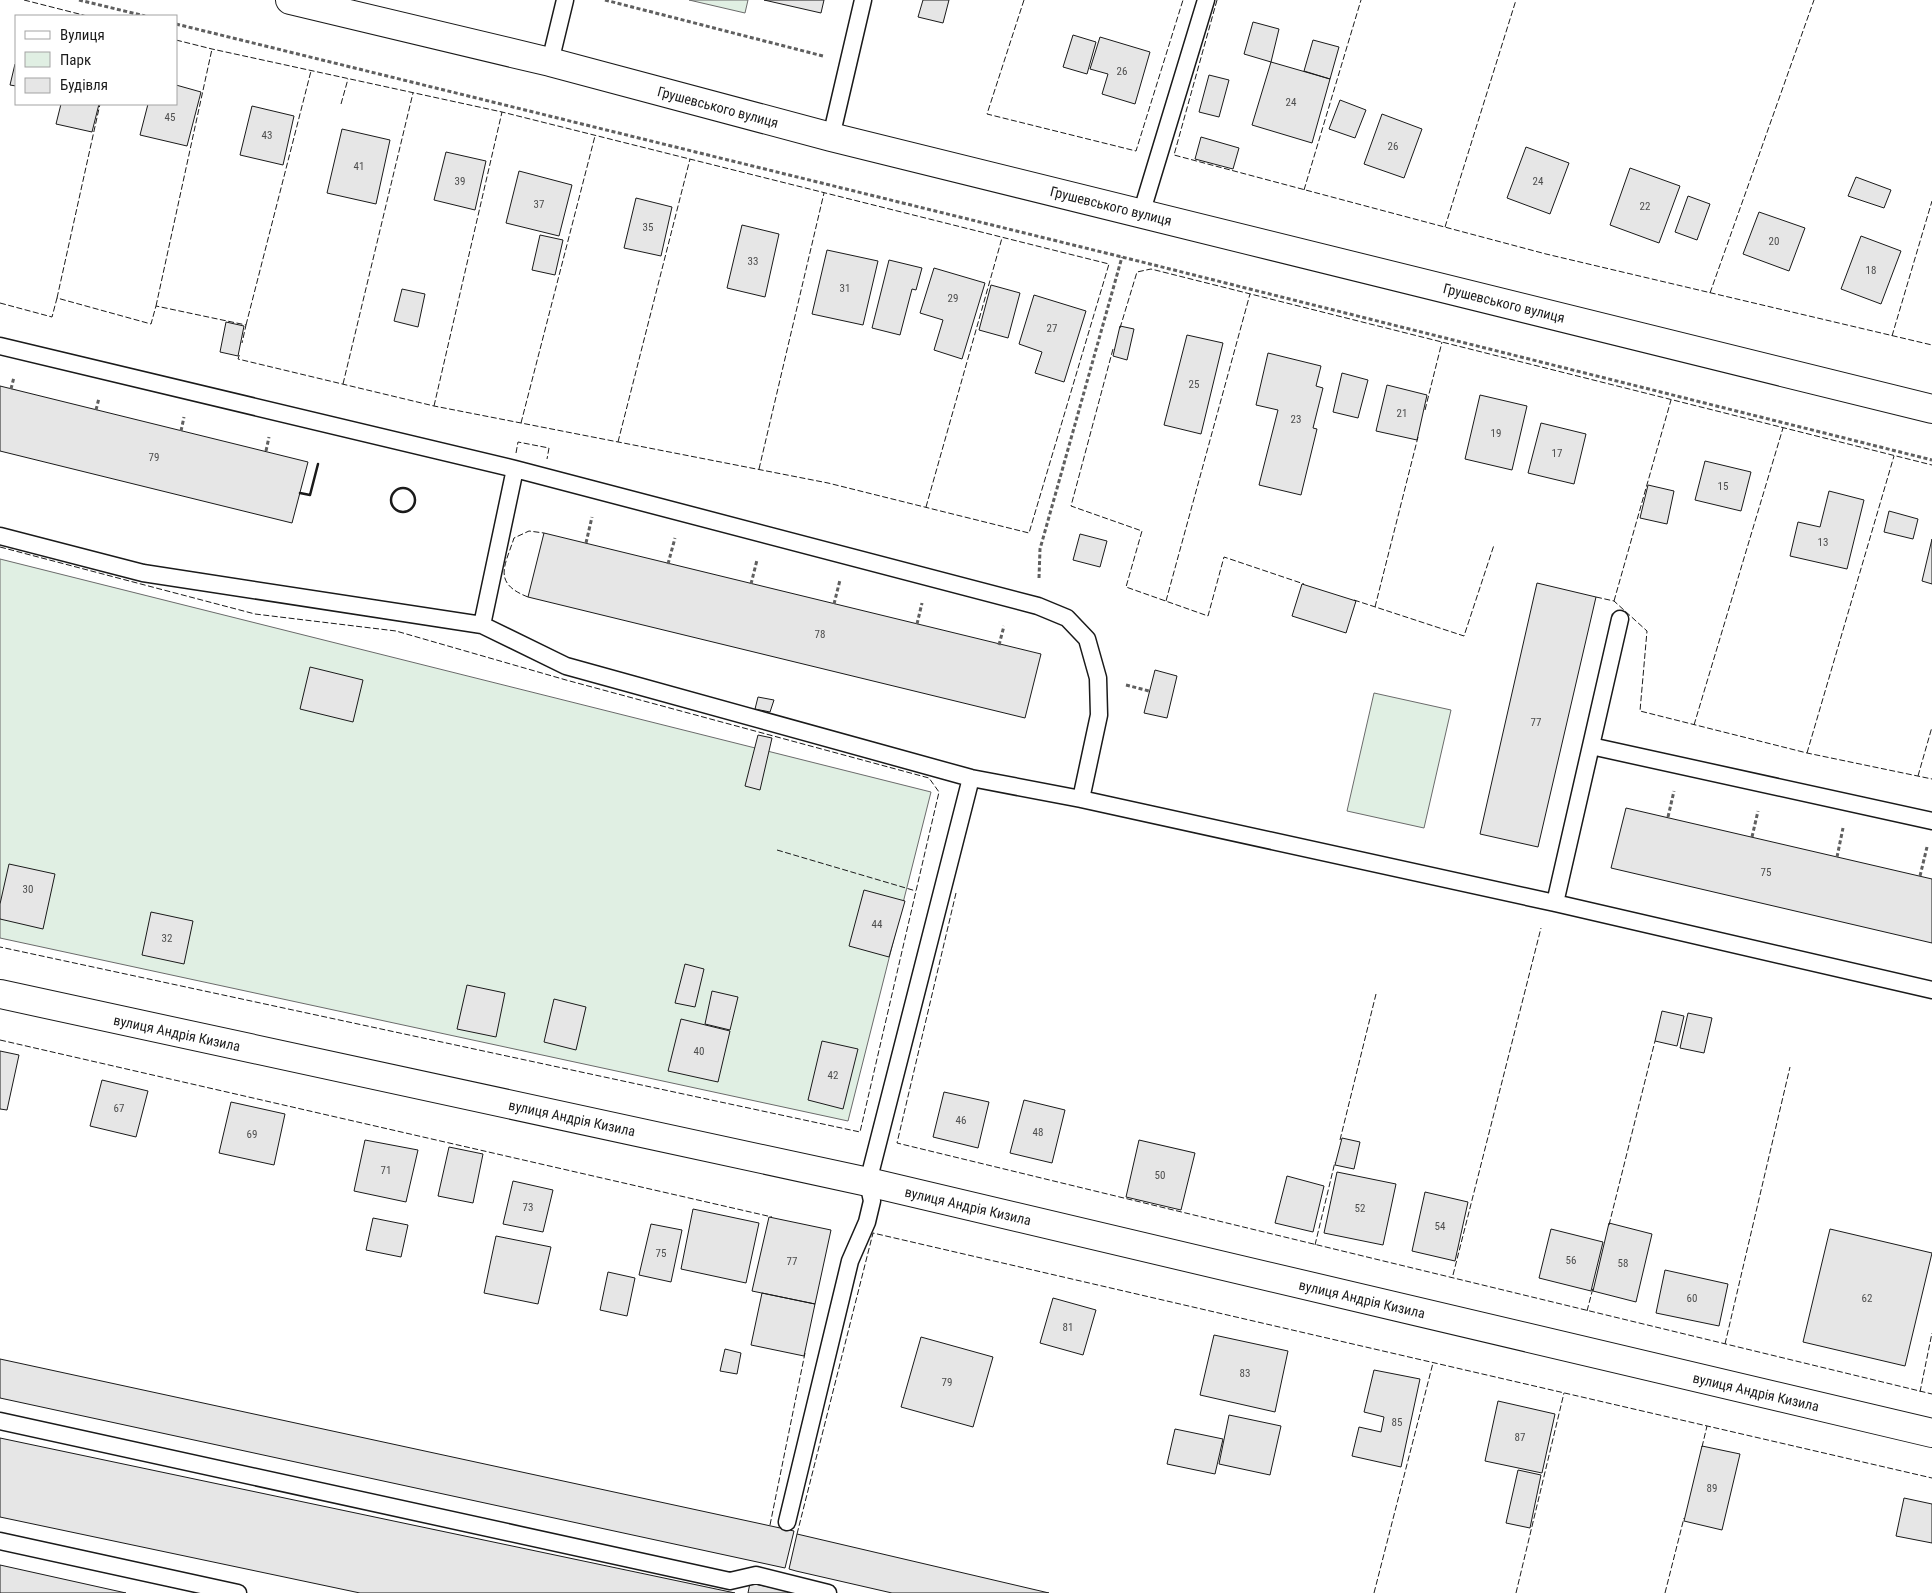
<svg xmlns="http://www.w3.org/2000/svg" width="1932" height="1593" font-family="'Roboto Condensed',sans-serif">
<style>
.green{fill:#e0efe3;stroke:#6a6a6a}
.building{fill:#e6e6e6;stroke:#1a1a1a}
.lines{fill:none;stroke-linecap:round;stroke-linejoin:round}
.lane-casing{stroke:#1a1a1a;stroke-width:19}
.street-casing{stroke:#1a1a1a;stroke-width:30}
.secondary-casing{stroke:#1a1a1a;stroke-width:30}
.path{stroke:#5f5f5f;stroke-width:3;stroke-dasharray:4 2.5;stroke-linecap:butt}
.lane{stroke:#fff;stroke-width:16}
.street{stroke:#fff;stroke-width:28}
.secondary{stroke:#fff;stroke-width:28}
.fence{stroke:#1a1a1a;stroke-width:1;stroke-dasharray:6 2.5;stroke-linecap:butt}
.wall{stroke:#1a1a1a;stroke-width:2.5}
.labels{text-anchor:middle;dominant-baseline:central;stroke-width:4;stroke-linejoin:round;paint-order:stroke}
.number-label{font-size:11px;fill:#4d4d4d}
.street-label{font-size:14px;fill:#1a1a1a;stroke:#fff}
</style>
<rect width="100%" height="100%" fill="#fff"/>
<!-- green -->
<path class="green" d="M689,0H748L745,13Z
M0,559L931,792L848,1121L0,938Z
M1374,693L1451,710L1424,828L1347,811Z"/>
<!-- building -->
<path class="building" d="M764,0H824L821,13Z
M923,0H949L943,23L918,17Z
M1253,22L1279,29L1271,62L1244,54Z
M1073,35L1096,42L1087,74L1063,67Z
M1100,37L1150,52L1135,104L1102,94L1108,74L1090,69Z
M1313,40L1339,47L1330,79L1304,71Z
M1271,62L1330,79L1312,143L1252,125Z
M15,64H16V86L10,85Z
M1209,75L1229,80L1219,117L1199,112Z
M176,85L201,92L187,146L140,135L148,104H176Z
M1340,100L1366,110L1355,138L1329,129Z
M61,104H99L92,132L56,124Z
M252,106L294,116L283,165L240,155Z
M1382,114L1422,129L1404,178L1364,164Z
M342,129L390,140L376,204L327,193Z
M1201,137L1239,148L1233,169L1195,159Z
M1526,147L1569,163L1550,214L1507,198Z
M446,152L486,161L475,210L434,200Z
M1630,168L1680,186L1659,243L1610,225Z
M519,171L572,185L559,236L506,223Z
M1856,177L1891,190L1884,208L1848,196Z
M1688,196L1710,204L1697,240L1675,232Z
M636,198L672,207L661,256L624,248Z
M1759,212L1805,228L1789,271L1743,254Z
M742,225L779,234L765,297L727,288Z
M540,235L563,240L555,275L532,270Z
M1861,236L1901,251L1881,304L1841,289Z
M827,250L878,261L863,325L812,314Z
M889,260L922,268L916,290L912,289L900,335L872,328Z
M934,268L985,283L962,359L934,350L943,320L920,313Z
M991,285L1020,293L1008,338L979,330Z
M402,289L425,294L418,327L394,321Z
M1034,295L1086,311L1064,382L1035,373L1042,352L1019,344Z
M226,322L244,326L238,356L220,352Z
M1120,326L1134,329L1127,360L1113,356Z
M1187,335L1223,343L1201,434L1164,425Z
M1268,353L1321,366L1316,386L1323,388L1313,428L1317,429L1301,495L1259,485L1278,410L1256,405Z
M1342,373L1368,380L1358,418L1333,412Z
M1387,385L1427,395L1417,440L1376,431Z
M0,386L308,462L292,523L0,451Z
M1480,395L1527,406L1512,470L1465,459Z
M1541,423L1586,434L1574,484L1528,473Z
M1705,461L1751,472L1741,511L1695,500Z
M1648,485L1674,491L1667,524L1640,518Z
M1829,491L1864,500L1847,569L1790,556L1798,522L1820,527Z
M1889,511L1918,519L1913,539L1884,532Z
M544,533L1041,654L1025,718L528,597Z
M1080,534L1107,541L1100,567L1073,560Z
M1932,539V584L1922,581Z
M1537,583L1596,597L1538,847L1480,834Z
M1302,584L1356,601L1346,633L1292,616Z
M310,667L363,680L353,722L300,709Z
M1155,670L1177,676L1167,718L1144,713Z
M758,697L774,700L770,712L755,709Z
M758,735L772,738L760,790L745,786Z
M1626,808L1932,879V943L1611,868Z
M9,864L55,874L43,929L0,919V904Z
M864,890L905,901L889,957L849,946Z
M151,912L193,921L184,964L142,955Z
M685,964L704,969L695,1007L675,1003Z
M467,985L505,993L496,1037L457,1029Z
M712,991L738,997L730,1030L705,1024Z
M554,999L586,1007L576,1050L544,1042Z
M1662,1011L1684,1016L1677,1046L1655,1041Z
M1688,1013L1712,1018L1704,1053L1680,1048Z
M681,1019L730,1031L718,1082L668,1071Z
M822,1041L858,1049L843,1109L808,1100Z
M0,1051L19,1055L7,1110L0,1109Z
M102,1080L148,1091L136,1137L90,1126Z
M944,1092L989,1102L978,1148L933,1137Z
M1024,1100L1065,1110L1052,1163L1010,1153Z
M231,1102L285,1114L274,1165L219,1153Z
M1342,1138L1360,1142L1354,1169L1335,1165Z
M365,1140L418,1150L406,1202L354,1191Z
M1139,1140L1195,1153L1181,1210L1126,1197Z
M449,1147L483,1154L473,1203L438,1196Z
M1337,1172L1396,1184L1383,1245L1324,1233Z
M1287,1176L1324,1186L1313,1232L1275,1223Z
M513,1181L553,1190L543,1232L503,1224Z
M1425,1192L1468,1202L1455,1261L1412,1251Z
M693,1209L759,1223L746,1283L681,1269Z
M769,1217L831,1230L815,1304L752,1291Z
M373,1218L408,1225L401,1257L366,1250Z
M1609,1223L1652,1234L1636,1302L1593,1291Z
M651,1224L682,1230L671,1282L639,1275Z
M1551,1229L1603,1242L1591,1291L1539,1278Z
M1830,1229L1932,1253L1905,1366L1803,1342Z
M496,1236L551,1247L538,1304L484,1293Z
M1665,1270L1728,1284L1719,1326L1656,1313Z
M608,1272L635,1278L627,1316L600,1310Z
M762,1293L815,1304L804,1356L751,1345Z
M1053,1298L1096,1310L1083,1355L1040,1343Z
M1214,1335L1288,1351L1275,1412L1200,1395Z
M921,1337L993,1357L973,1427L901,1407Z
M725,1349L741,1353L737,1374L720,1371Z
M0,1359L794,1531L785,1568L0,1398Z
M1374,1370L1420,1379L1401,1467L1352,1456L1359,1427L1381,1432L1384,1417L1364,1412Z
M1498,1401L1555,1414L1542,1473L1485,1461Z
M1229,1415L1281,1426L1270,1475L1219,1464Z
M1175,1429L1223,1439L1215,1474L1167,1464Z
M0,1438L735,1593H360L0,1517Z
M1702,1446L1740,1454L1722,1530L1684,1521Z
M1518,1470L1541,1475L1530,1528L1506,1523Z
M1904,1498L1932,1504V1543L1896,1536Z
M797,1534L1049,1593H892L796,1571L789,1569Z
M0,1565L126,1593H0Z
M750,1583L788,1591V1593H748Z"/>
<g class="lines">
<!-- lane casing -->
<g class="lane-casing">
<path id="lane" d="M550,62L565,0
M831,137L863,0
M1141,214L1206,0
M0,346L515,469L1038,606L1067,618L1087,639L1098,678L1099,715L1081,799
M0,536L143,573L482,625L566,666L971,778L1081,799L1555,903L1932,990
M482,625L515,469
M1591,746L1932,821
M1555,903L1620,619
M0,1421L730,1581L756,1575L828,1593
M787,1522L850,1261L867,1222L872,1201L868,1182L971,778
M0,1541L238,1593"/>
</g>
<!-- street casing -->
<g class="street-casing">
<path id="street" d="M0,994L868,1182L1932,1433"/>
</g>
<!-- secondary casing -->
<g class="secondary-casing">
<path id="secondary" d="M290,0L550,62L831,137L1932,409"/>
</g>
<!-- path -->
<path class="path" d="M79,0L145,16
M605,0L823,56
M176,24L1122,257L1932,460
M11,389L14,377
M96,410L99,398
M181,431L184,417
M266,451L269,437
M586,543L592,517
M668,564L675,538
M1039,578L1040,549L1122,257
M751,584L757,560
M834,604L840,580
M917,624L922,603
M999,645L1004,626
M1126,685L1149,691
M1668,817L1674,791
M1752,837L1758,811
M1837,857L1843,828
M1920,876L1927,847"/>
<!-- lane -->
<use href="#lane" class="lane"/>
<!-- street -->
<use href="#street" class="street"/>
<!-- secondary -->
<use href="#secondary" class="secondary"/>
<!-- fence -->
<path class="fence" d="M24,0L87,16
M1024,0L987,114L1136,151L1183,0
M1217,0L1174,155L1546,254L1932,345
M176,40L212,49L502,112L1109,264L1029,533L828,483L434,406L238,359L240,353
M341,104L348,79
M1304,190L1361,0
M1445,227L1516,0
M1710,293L1814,0
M57,298L100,104
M0,303L52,317L57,298L151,324L156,306L246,325L242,343
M156,306L212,49
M246,325L311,71
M1120,328L1137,272L1151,269L1932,465
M1892,336L1932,201
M1113,349L1071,506L1142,531L1126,587L1208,616L1224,557L1304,584
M343,384L413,93
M434,406L502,112
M1425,410L1442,342
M521,423L595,136
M618,442L690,159
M516,453L518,442L549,448L547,459
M759,469L824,193
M926,507L1002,238
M0,547L255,614L396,631L566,680L929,778L939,792L860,1132L0,947
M528,597C492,583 505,566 514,538L529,531L544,533
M1596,597L1614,601L1647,631L1640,711L1807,753L1932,779
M1354,600L1464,636L1494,545
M1166,601L1250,294
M1614,601L1671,400
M1375,607L1418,437
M1694,725L1783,428
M1807,753L1894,456
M1918,776L1932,727
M777,850L916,891
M956,893L897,1143L1932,1394
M0,1040L772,1217
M1340,1140L1376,994
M1609,1225L1655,1041
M1315,1245L1335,1162
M1453,1275L1541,928
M1587,1311L1593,1288
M1725,1344L1790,1067
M1920,1392L1932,1333
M1702,1447L1707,1426
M770,1525L805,1353
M797,1534L873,1233L1932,1478
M1374,1593L1433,1363
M1516,1593L1564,1393
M1665,1593L1684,1518"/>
<!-- wall -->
<path class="wall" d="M391 500a12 12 0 1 1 24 0a12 12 0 1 1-24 0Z
M300,493L310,495L318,464"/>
</g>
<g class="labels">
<!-- number labels -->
<g class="number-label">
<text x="1122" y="71">26</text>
<text x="1291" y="102">24</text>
<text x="170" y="117">45</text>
<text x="267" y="135">43</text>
<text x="1393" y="146">26</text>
<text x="359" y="166">41</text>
<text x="460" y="181">39</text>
<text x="1538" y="181">24</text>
<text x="539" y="204">37</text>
<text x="1645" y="206">22</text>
<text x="648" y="227">35</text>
<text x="1774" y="241">20</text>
<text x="753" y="261">33</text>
<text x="1871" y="270">18</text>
<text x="845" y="288">31</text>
<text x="953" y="298">29</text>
<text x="1052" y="328">27</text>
<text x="1194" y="384">25</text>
<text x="1402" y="413">21</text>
<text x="1296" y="419">23</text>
<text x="1496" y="433">19</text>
<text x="1557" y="453">17</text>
<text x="154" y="457">79</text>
<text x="1723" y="486">15</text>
<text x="1823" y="542">13</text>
<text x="820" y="634">78</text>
<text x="1536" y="722">77</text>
<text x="1766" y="872">75</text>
<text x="28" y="889">30</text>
<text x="877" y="924">44</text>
<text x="167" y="938">32</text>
<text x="699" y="1051">40</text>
<text x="833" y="1075">42</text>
<text x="119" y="1108">67</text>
<text x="961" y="1120">46</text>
<text x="1038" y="1132">48</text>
<text x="252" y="1134">69</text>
<text x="386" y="1170">71</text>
<text x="1160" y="1175">50</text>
<text x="528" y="1207">73</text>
<text x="1360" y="1208">52</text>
<text x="1440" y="1226">54</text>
<text x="661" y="1253">75</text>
<text x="1571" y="1260">56</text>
<text x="792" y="1261">77</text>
<text x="1623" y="1263">58</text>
<text x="1692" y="1298">60</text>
<text x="1867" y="1298">62</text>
<text x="1068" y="1327">81</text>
<text x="1245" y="1373">83</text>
<text x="947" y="1382">79</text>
<text x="1397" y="1422">85</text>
<text x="1520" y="1437">87</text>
<text x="1712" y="1488">89</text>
</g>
<!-- street labels -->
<g class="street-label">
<text transform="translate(718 107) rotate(15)">Грушевського вулиця</text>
<text transform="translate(1111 206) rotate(14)">Грушевського вулиця</text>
<text transform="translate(1504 303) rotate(14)">Грушевського вулиця</text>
<text transform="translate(177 1033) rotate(12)">вулиця Андрія Кизила</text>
<text transform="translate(572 1118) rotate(12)">вулиця Андрія Кизила</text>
<text transform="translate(968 1206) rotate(13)">вулиця Андрія Кизила</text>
<text transform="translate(1362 1299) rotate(13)">вулиця Андрія Кизила</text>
<text transform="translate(1756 1392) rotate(13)">вулиця Андрія Кизила</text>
</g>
</g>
<!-- legend -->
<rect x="15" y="15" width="162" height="90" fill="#ffffff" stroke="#a3a3a3"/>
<rect x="25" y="31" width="25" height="8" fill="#ffffff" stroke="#a3a3a3"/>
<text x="60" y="40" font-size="15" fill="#1a1a1a">Вулиця</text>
<rect x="25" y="52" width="25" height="15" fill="#e0efe3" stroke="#a3a3a3"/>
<text x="60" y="65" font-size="15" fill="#1a1a1a">Парк</text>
<rect x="25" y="78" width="25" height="15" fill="#e6e6e6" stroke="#a3a3a3"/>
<text x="60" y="90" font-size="15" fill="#1a1a1a">Будівля</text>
</svg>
